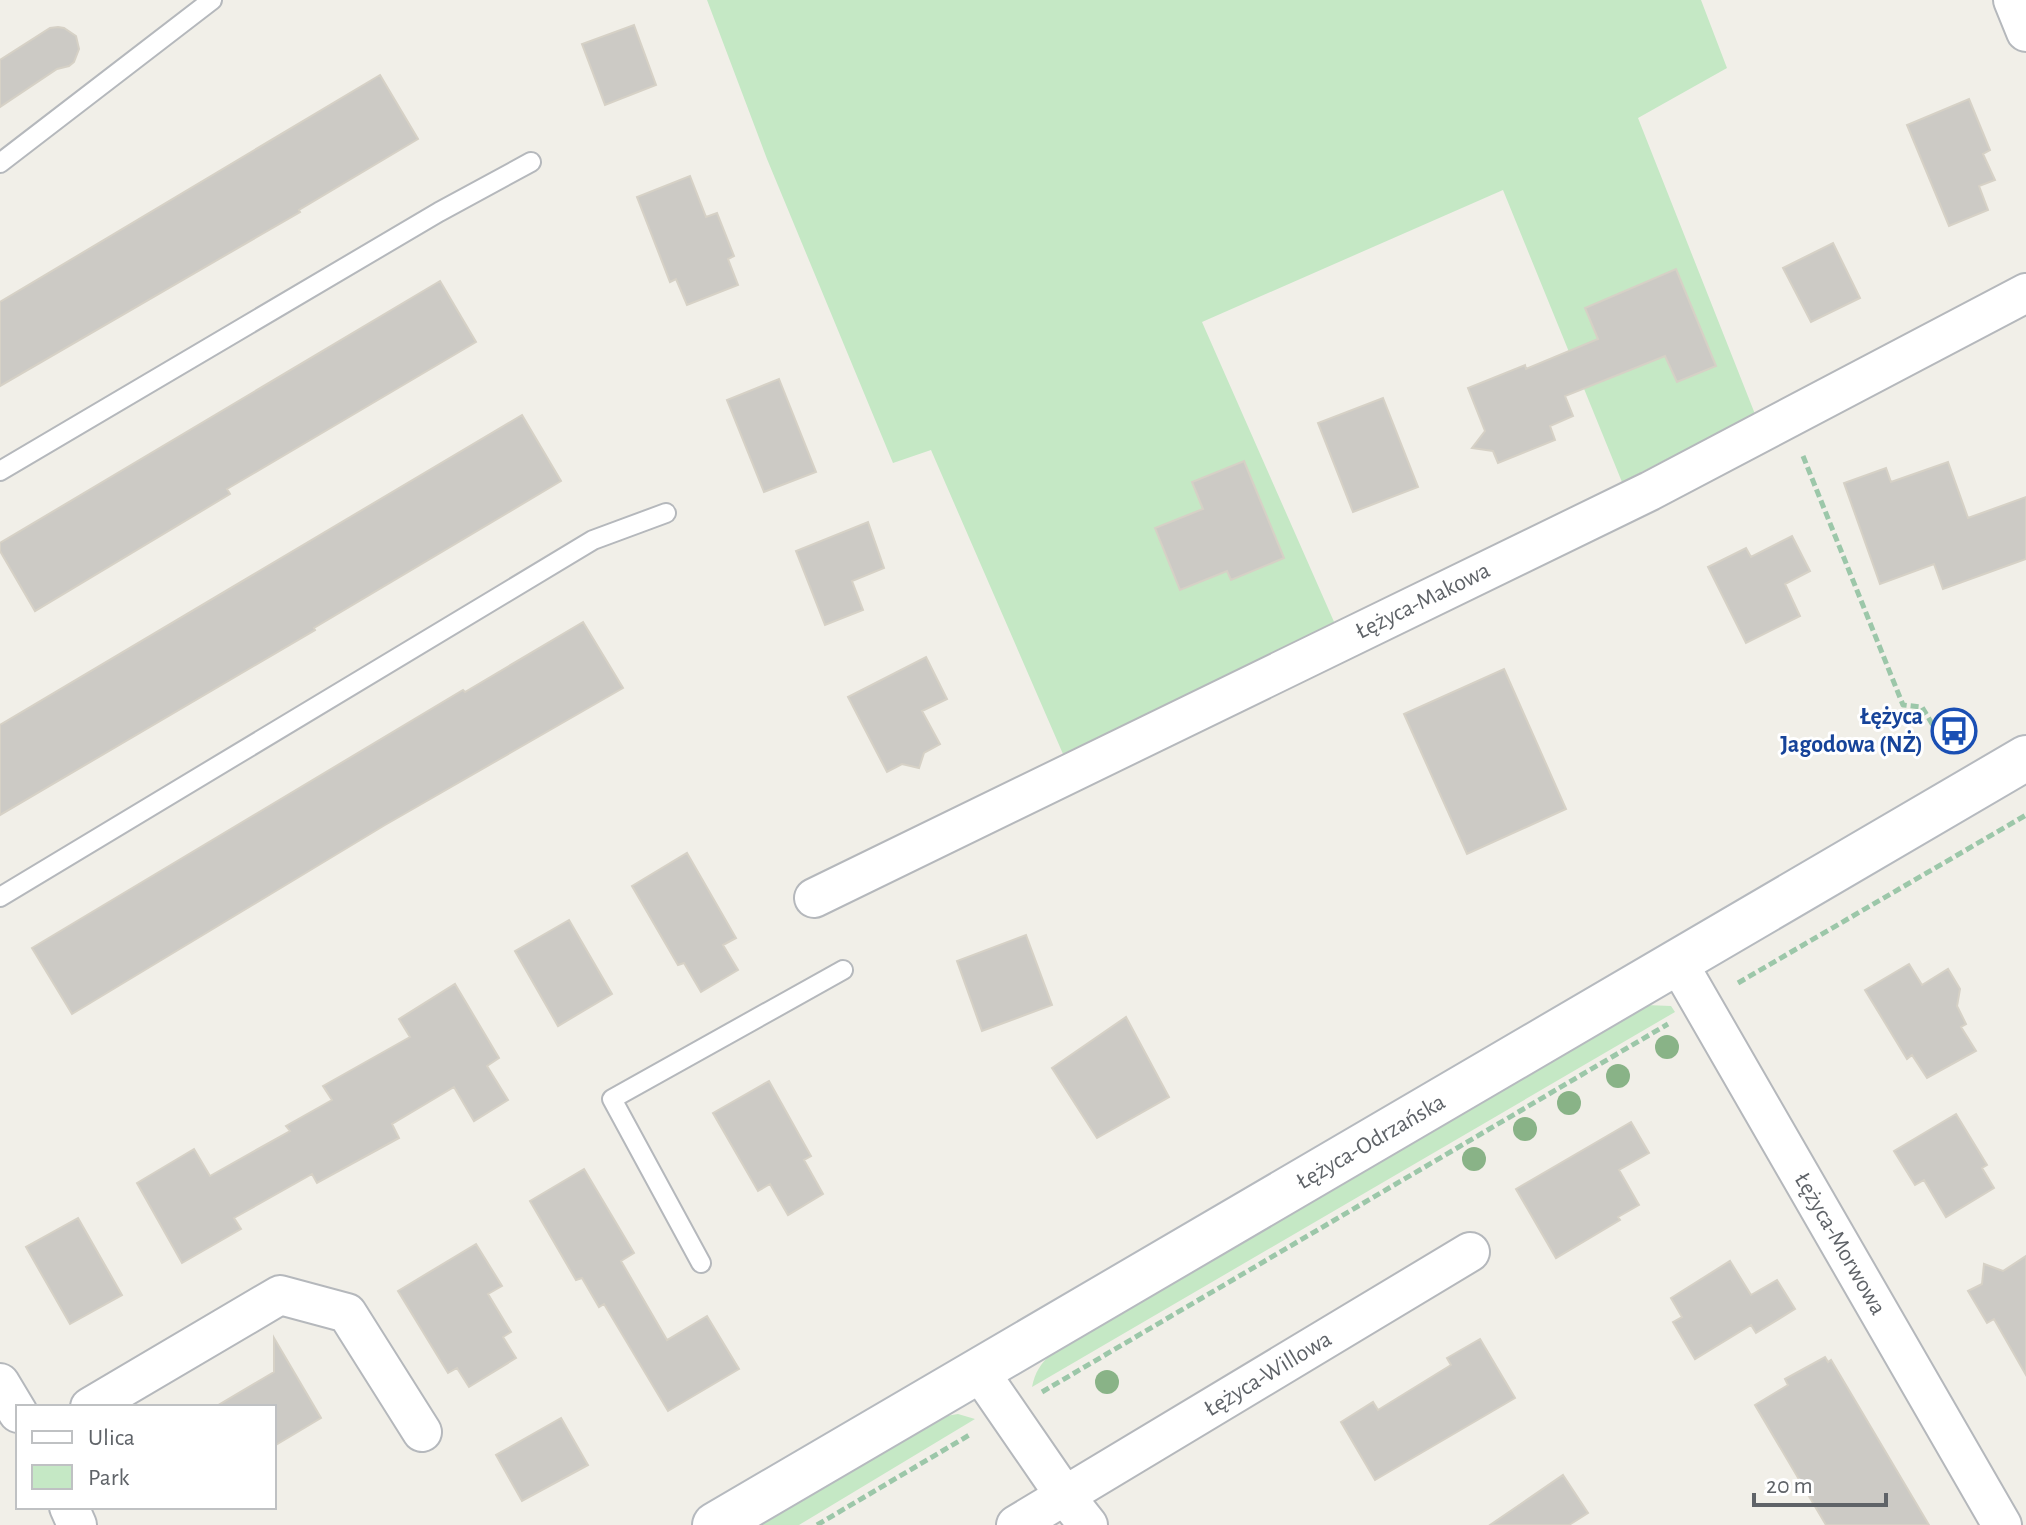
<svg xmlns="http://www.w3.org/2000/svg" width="2026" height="1525" font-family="'Alegreya Sans',sans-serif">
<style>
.green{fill:#c5e8c5}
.building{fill:#cccac5;stroke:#d6d1c6;stroke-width:2}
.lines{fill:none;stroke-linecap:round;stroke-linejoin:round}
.service-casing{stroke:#b5b8bc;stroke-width:22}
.minor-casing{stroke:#b5b8bc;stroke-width:42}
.secondary-casing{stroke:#b6babf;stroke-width:48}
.path{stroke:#9cc7a9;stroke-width:5;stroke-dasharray:8 4;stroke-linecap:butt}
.service{stroke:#fff;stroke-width:18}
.minor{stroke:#fff;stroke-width:38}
.secondary{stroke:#fff;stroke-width:44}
.tree{fill:#89b387}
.labels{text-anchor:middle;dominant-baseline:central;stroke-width:6;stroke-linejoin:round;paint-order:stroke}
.street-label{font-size:24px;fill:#5f6368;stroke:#fff}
.transit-label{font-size:24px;font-weight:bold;fill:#164399;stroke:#fff;text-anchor:end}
</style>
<rect width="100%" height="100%" fill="#f1efe8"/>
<!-- green -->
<path class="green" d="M707,0H1701L1727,68L1638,118L1755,414L1622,482L1503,190L1202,322L1335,624L1063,754L931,450L893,463L767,159Z
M1646,1005L1671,1006L1675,1012L1032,1387C1035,1372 1041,1363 1052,1353Z
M958,1414L975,1419L799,1525H759L946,1416Z"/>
<!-- building -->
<path class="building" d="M634,25L656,85L605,105L582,44Z
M58,27L64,28L76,36L79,49L74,62L69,66L57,69L0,107V60L50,28Z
M380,75L418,139L299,210L300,212L0,386V302Z
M1969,99L1990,150L1983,154L1995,180L1979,186L1988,210L1949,226L1907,125Z
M690,176L706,217L717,213L734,256L728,259L738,285L687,305L676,279L670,282L637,197Z
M1833,243L1860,298L1811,322L1783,268Z
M1676,269L1716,366L1677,382L1665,356L1565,396L1573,416L1550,426L1555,440L1498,463L1493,451L1472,448L1485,431L1468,388L1525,365L1526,369L1598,339L1585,308Z
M440,281L476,342L227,489L230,494L35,611L0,551V543Z
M779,379L816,472L764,492L727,400Z
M1383,398L1418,487L1353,512L1318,423Z
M522,415L561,481L314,628L315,630L0,815V725Z
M1244,461L1284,558L1231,580L1227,571L1180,590L1155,528L1203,509L1192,482Z
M1948,462L1968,518L2026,497V559L1943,589L1934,564L1880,584L1844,483L1886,468L1891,482Z
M868,522L884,568L852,581L863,610L825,625L796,551Z
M1792,536L1810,571L1785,584L1800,616L1746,643L1708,567L1746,548L1751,557Z
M583,622L623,688L385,825L72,1014L32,948L463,690L465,692Z
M926,657L947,699L922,711L940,744L924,753L919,768L902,764L887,772L848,697Z
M1504,669L1566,809L1467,854L1404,714Z
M687,853L736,938L723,945L738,970L701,992L684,963L678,965L632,886Z
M569,920L612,994L558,1026L515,951Z
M1026,935L1052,1005L982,1031L957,961Z
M1909,964L1922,985L1948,969L1960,989L1957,1006L1966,1024L1961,1027L1976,1051L1927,1078L1912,1055L1907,1059L1865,990Z
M455,984L499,1058L487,1066L508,1100L474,1121L454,1087L392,1124L399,1138L317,1183L312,1174L234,1218L241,1229L182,1263L137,1183L194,1149L210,1176L290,1131L286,1126L332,1100L323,1086L410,1037L399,1019Z
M1126,1017L1169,1097L1097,1138L1052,1068Z
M769,1081L811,1156L804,1160L823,1194L788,1215L770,1184L758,1191L713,1113Z
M1956,1114L1987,1165L1982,1168L1994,1188L1946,1217L1924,1180L1915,1185L1894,1151Z
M1631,1122L1649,1153L1619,1170L1639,1205L1618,1217L1620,1220L1556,1258L1516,1189Z
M584,1169L634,1253L621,1261L667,1340L707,1316L739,1369L668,1411L604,1304L599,1307L582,1278L576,1280L530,1201Z
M78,1218L122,1295L70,1324L26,1247Z
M476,1244L502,1286L488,1294L511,1332L503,1337L516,1358L469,1387L457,1368L448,1373L398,1291Z
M2026,1256V1375L1994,1319L1987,1323L1968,1291L1982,1284L1984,1264L2003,1271Z
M1730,1261L1751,1295L1777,1280L1795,1309L1756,1333L1751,1325L1695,1359L1673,1322L1682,1317L1671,1298Z
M274,1338L321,1418L274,1446V1407H215L274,1372Z
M1480,1339L1515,1398L1375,1480L1341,1422L1373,1402L1378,1410L1451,1365L1447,1358Z
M1825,1357L1828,1362L1831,1360L1929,1525H1826L1755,1405L1788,1385L1785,1379Z
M561,1418L588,1465L522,1501L496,1455Z
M1563,1475L1588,1513L1569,1525H1490Z"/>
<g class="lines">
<!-- service casing -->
<g class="service-casing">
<path id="service" d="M0,163L212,0
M0,471L439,212L531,162
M0,897L593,540L666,513
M701,1263L612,1099L843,970"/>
</g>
<!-- minor casing -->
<g class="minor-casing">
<path id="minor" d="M2013,0L2026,32
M814,898L1650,491L2026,293
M1678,963L2002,1525
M979,1371L1065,1496L1088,1525
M0,1383L18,1413
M90,1407L280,1295L347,1313L422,1432
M69,1507L77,1525
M1016,1525L1470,1252"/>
</g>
<!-- secondary casing -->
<g class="secondary-casing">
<path id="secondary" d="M715,1525L2026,758"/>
</g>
<!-- path -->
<path class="path" d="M1803,456L1903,705L1922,707L1934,727
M1738,983L2026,815
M1042,1392L1668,1024
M817,1525L971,1434"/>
<!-- service -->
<use href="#service" class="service"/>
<!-- minor -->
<use href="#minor" class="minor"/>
<!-- secondary -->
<use href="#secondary" class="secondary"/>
</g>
<!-- trees -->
<g class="tree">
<circle cx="1667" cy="1047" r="12"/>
<circle cx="1618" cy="1076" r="12"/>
<circle cx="1569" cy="1103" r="12"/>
<circle cx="1525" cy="1129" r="12"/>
<circle cx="1474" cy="1159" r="12"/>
<circle cx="1107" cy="1382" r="12"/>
</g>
<!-- icons -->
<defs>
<g id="bus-ring" transform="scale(2.3)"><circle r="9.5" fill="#fff" stroke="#1a4fb4" stroke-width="1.5"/><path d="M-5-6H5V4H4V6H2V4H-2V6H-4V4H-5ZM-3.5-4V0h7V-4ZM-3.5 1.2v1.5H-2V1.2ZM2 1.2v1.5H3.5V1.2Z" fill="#1a4fb4"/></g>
</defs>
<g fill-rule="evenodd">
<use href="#bus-ring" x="1954" y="731"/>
</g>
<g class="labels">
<!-- street labels -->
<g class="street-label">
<text transform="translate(1423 601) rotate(-26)">Łężyca-Makowa</text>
<text transform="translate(1371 1142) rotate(-30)">Łężyca-Odrzańska</text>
<text transform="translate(1840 1244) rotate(60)">Łężyca-Morwowa</text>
<text transform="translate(1268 1374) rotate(-31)">Łężyca-Willowa</text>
</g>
<!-- transit labels -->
<g class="transit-label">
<text x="1923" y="717">Łężyca<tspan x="1923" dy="28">Jagodowa (NŻ)</tspan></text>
</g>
</g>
<!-- legend -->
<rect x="16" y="1405" width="260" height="104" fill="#ffffff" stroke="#bfc1c3" stroke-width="2"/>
<rect x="32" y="1431" width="40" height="12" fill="#ffffff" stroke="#bfc1c3" stroke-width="2"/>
<text x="88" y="1445" font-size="24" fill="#5f6368">Ulica</text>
<rect x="32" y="1465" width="40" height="24" fill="#c5e8c5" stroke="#bfc1c3" stroke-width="2"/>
<text x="88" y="1485" font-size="24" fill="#5f6368">Park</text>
<!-- scale -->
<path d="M1754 1493v12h132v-12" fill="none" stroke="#5f6368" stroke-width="4"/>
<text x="1766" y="1493" font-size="24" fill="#5f6368" stroke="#ffffff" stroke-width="6" paint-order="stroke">20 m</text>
</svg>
